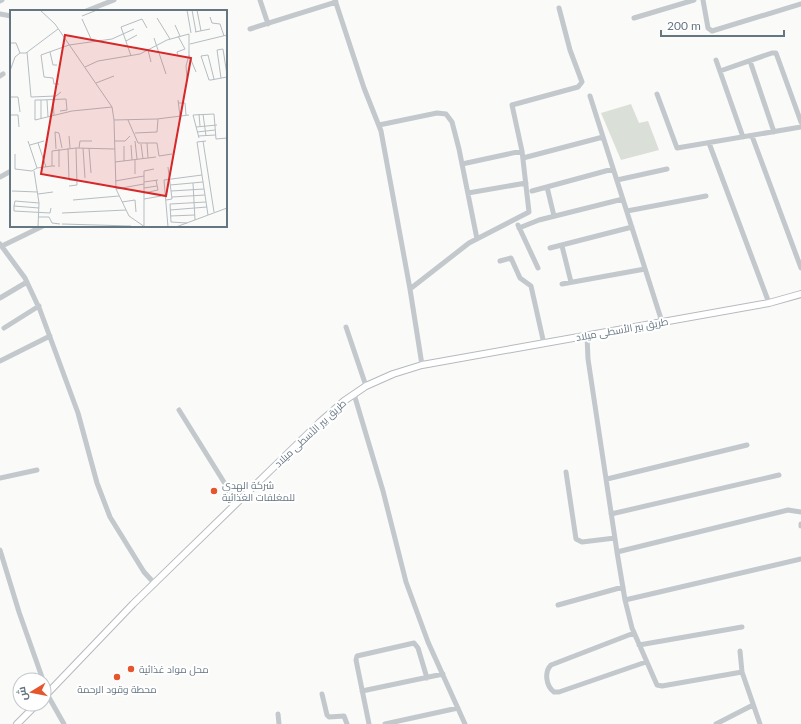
<svg xmlns="http://www.w3.org/2000/svg" width="801" height="724" font-family="Lato,Cairo,sans-serif">
<style>
.green{fill:#dadfd7}
.lines{fill:none;stroke-linecap:round;stroke-linejoin:round}
.major-casing{stroke:#b5babe;stroke-width:8}
.minor{stroke:#c3c8cc;stroke-width:5}
.major{stroke:#fff;stroke-width:6}
.poi-dot{fill:#e4572e;stroke:#fff;stroke-width:1.5}
.labels{text-anchor:middle;dominant-baseline:central;stroke-width:4;stroke-linejoin:round;paint-order:stroke}
.street-label{font-size:10px;fill:#657683;stroke:#fff}
.poi-label{font-size:10px;fill:#657683;stroke:#fff;text-anchor:start}
.inset-road{fill:none;stroke:#b5bdc2;stroke-width:1}
.view{fill:#d62828;fill-opacity:0.15;stroke:#d62828;stroke-width:2}
.inset-edge{fill:none;stroke:#657683;stroke-width:2}
</style>
<rect width="100%" height="100%" fill="#fafaf8"/>
<!-- green -->
<path class="green" d="M631,104L639,123L648,121L659,150L621,160L601,113Z"/>
<g class="lines">
<!-- major casing -->
<g class="major-casing">
<path id="major" d="M44,697L133,604L320,422L344,401L366,386L393,374L422,365L769,303L801,294
M17,724L37,704"/>
</g>
<!-- minor -->
<path class="minor" d="M260,0L268,24
M335,0L364,88L381,131L410,289L422,365
M703,0L708,28L712,31L801,4
M0,1L2,0
M86,11L114,0
M0,14L11,16
M634,18L694,0
M250,29L336,2
M716,60L743,137
M750,61L774,132
M720,71L772,53H776L801,122
M0,76L3,74
M657,94L677,148L801,127
M590,96L662,322
M379,125L437,113L446,114L452,122L459,149L477,239
M752,136L801,268
M709,143L769,303
M523,158L603,137
M462,164L522,151
M0,177L11,171
M617,180L667,169
M547,187L554,216
M532,191L613,169
M468,193L526,183
M627,211L706,196
M518,225L538,268
M519,228L539,220L623,199
M0,244L25,278L40,310L78,413L97,483L110,517L144,572L155,584
M2,246L43,226
M562,246L571,282
M550,248L632,227
M500,261L511,258L520,278L531,286L544,344
M562,284L645,269
M410,289L469,243L529,212L522,151L512,105L578,87L582,82L570,50L559,8
M0,298L27,282
M346,327L366,386
M4,328L39,306
M587,336L588,359L617,552L788,510L801,512
M0,361L50,336
M354,394L383,491L406,582L428,642L465,724
M179,410L237,503
M566,472L576,539L582,542L615,538
M0,478L37,470
M607,479L747,445
M611,514L779,475
M801,524V526
M0,550L19,612L43,680
M617,552L625,600L632,628L657,685L662,686L742,672L740,651
M625,600L801,559
M558,605L623,587
M634,633L551,665C544,672 546,686 554,692H559L646,662
M639,645L742,627
M742,672L760,724
M44,682L47,694L64,724
M362,691L443,674
M322,694L327,715L329,717L344,716L347,724
M278,714L279,724
M369,724L356,660L357,656L414,643L418,648L427,678
M385,724L458,708
M716,724L753,705"/>
<!-- major -->
<use href="#major" class="major"/>
</g>
<!-- markers -->
<g class="poi-dot">
<circle cx="214" cy="491" r="4"/>
<circle cx="131" cy="669" r="4"/>
<circle cx="117" cy="677" r="4"/>
</g>
<g class="labels">
<!-- street labels -->
<g class="street-label">
<text transform="translate(622 329) rotate(-10)">طريق بير الأسطى ميلاد</text>
<text transform="translate(310 433) rotate(-43)">طريق بير الأسطى ميلاد</text>
</g>
<!-- poi labels -->
<g class="poi-label">
<text x="222" y="485">شركة الهدي<tspan x="222" dy="12">للمغلفات الغذائية</tspan></text>
<text x="139" y="669">محل مواد غذائية</text>
<text x="117" y="689" text-anchor="middle">محطة وقود الرحمة</text>
</g>
</g>
<!-- overview -->
<g transform="translate(10 10)">
<rect width="217" height="217" fill="#fafaf8"/>
<path class="inset-road" d="M30,0L45,14L102,97L104,110L106,179L119,206L135,217M177,0L181,23M182,0L186,22M187,0L191,21M72,6L87,0M200,7L202,13L210,14L214,26M147,8L160,29M72,9L82,31M165,15L170,26M185,22L200,19M144,28L156,64M116,31L127,25M0,33H6L10,43H16L48,19M180,34L217,25M138,40L141,52M17,42L21,87L46,86L51,82M40,42L43,55H47M121,46L111,17L132,9L137,18M168,46L167,42L175,39L168,26M75,57L88,51L130,44L157,30L179,24V45L186,62M0,61L5,47L10,43M177,68L176,56L179,45M211,68L207,40L213,39L217,65M204,69L198,45L191,46L199,70H201L217,67M86,73L104,66M49,74H44L43,68L34,67L31,45L59,35L102,29L124,19M0,87H8L10,102M43,89L44,105M31,90L56,89L57,100L50,101M37,90L38,107M168,90L170,106M168,93H175L176,105M189,104L190,116M193,104L196,126M204,104L206,129L217,128M0,105H8L9,117M31,109V90H25V110L62,101L102,97M104,110L147,109L179,105M118,110L128,133H147L149,146L162,144M186,117L207,115M187,122L205,120M125,123L147,122L148,109M59,126L60,138M188,126L206,125M189,128L183,105L204,104M18,131L27,158L42,156M105,131H115L120,126M125,131L127,149M193,131L204,202M196,131L187,132L198,205M28,133L36,157M137,133L138,148M131,134L133,149M20,135L34,131M121,135L122,150M114,136V151M58,138L59,170H65M69,138L70,131H82M73,138L75,168M79,138L81,163M46,139L45,122L49,123L52,138M5,144V159L22,161L27,158M125,150V164M105,152L146,147M45,156H42V141L66,138M49,157V139M24,161L29,193L28,217M105,171L134,166M134,172L148,170M183,173L185,210M160,175L193,172M59,176L67,175L66,138L105,139M134,178L147,176M106,179L134,174M2,181L28,182M161,181L194,179M134,183L148,180L146,170M28,184L43,182M162,187L195,185M134,189L151,186M63,190L109,186M156,190L162,189L158,157M112,192L125,190L126,202M4,196L5,191L29,193M29,198L4,196V201L40,203L41,198M160,200L197,197M52,203L116,200M160,206L185,205M28,207H39L42,213L50,214M177,213L161,212L160,194L196,192M52,214L121,216M134,216V161L144,159M158,217L154,170L192,165M166,217L217,198"/>
<path class="view" d="M55,25L181,48L156,186L31,164Z"/>
<rect width="217" height="217" class="inset-edge"/>
</g>
<!-- north arrow -->
<g transform="translate(32 692) rotate(260)"><circle r="19" fill="#ffffff" stroke="#c1c8cd"/>
<path d="M0-3L7 15L0 10L-7 15Z" fill="#e4572e"/>
<text y="-6" font-size="11" font-weight="bold" text-anchor="middle" fill="#657683">ش</text>
</g>
<!-- scale -->
<path d="M661 30v6h123v-6" fill="none" stroke="#657683" stroke-width="2"/>
<text x="667" y="30" font-size="12" fill="#657683" stroke="#ffffff" stroke-width="3" paint-order="stroke">200 m</text>
</svg>
